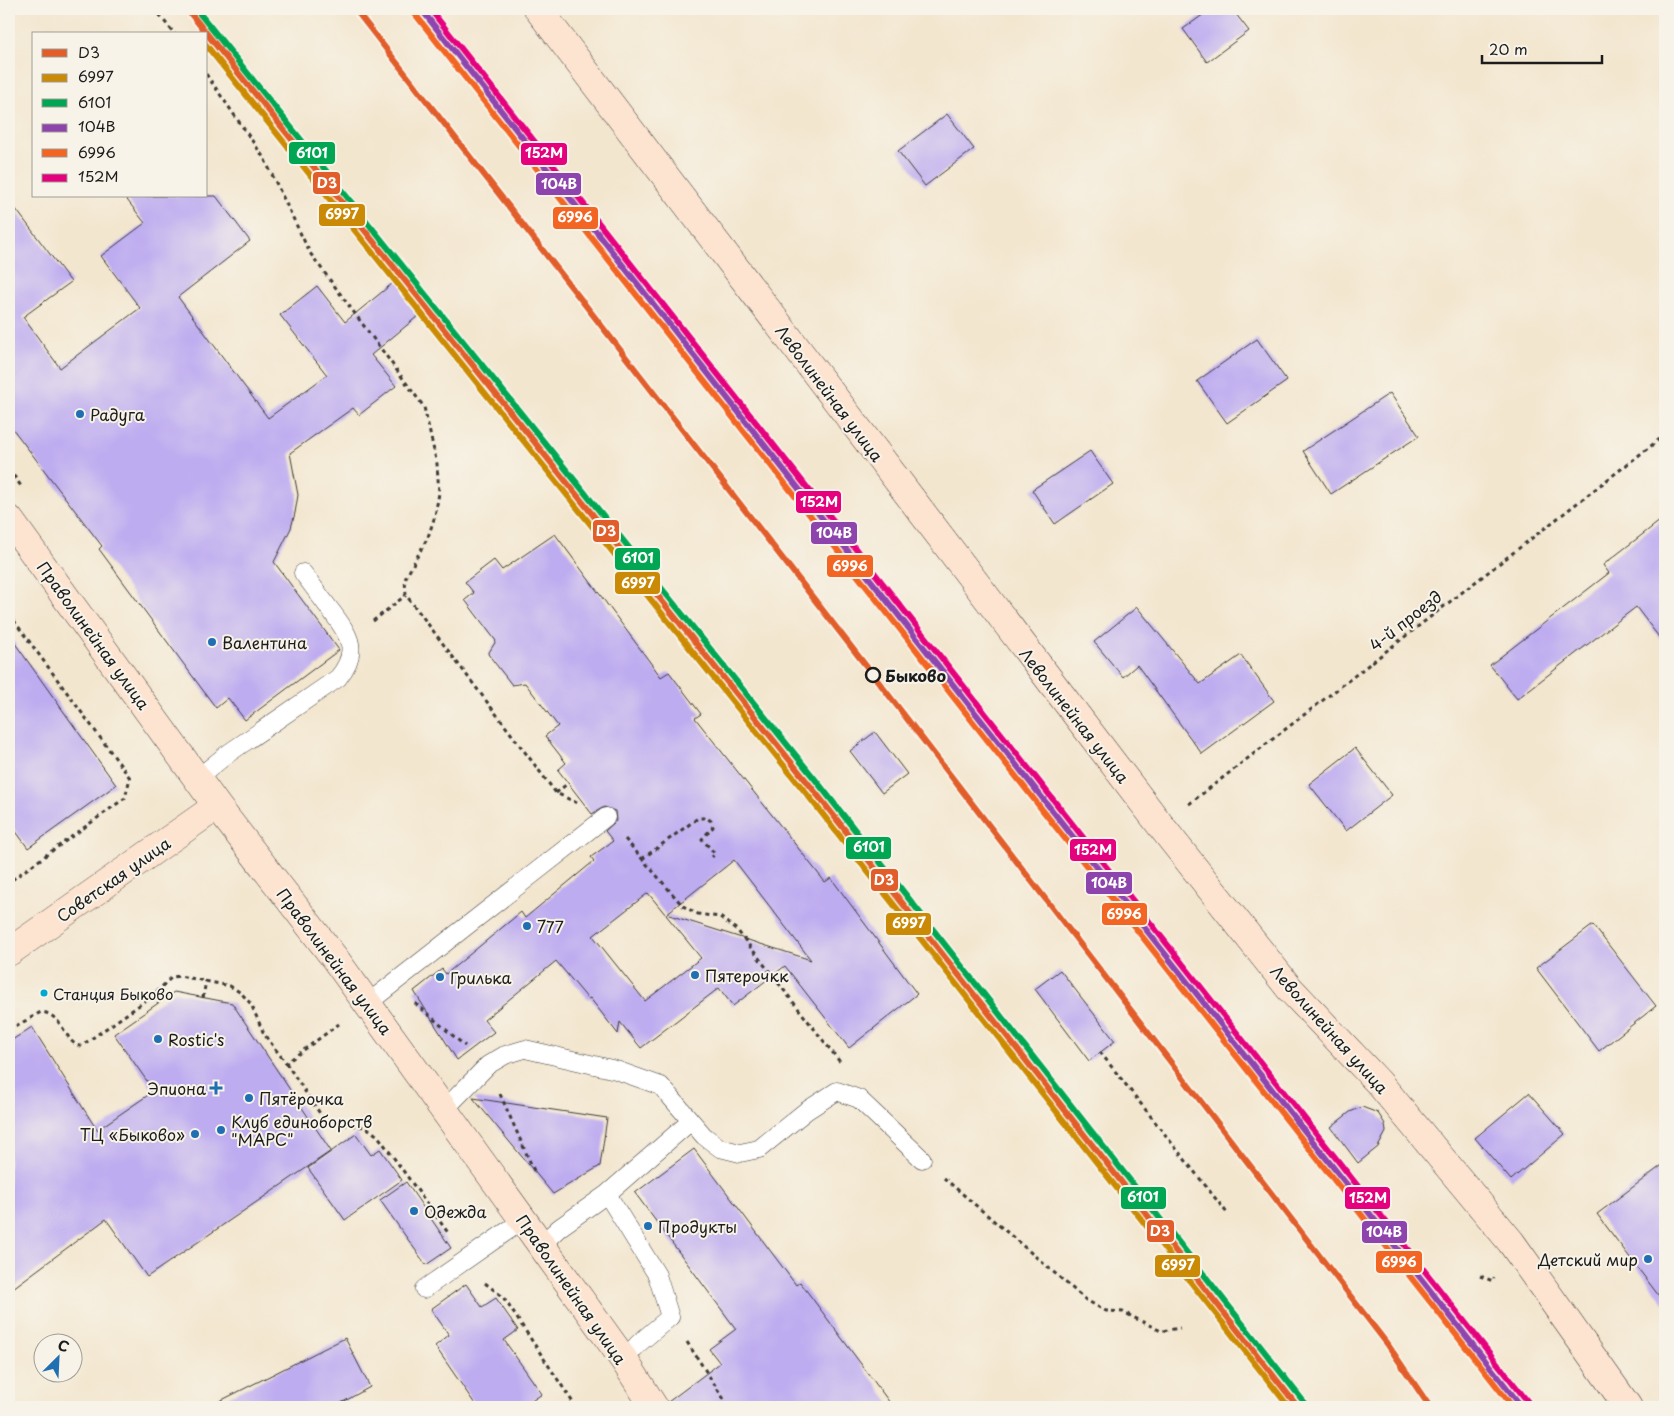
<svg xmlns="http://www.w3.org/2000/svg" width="1674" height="1416" font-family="'Playpen Sans',sans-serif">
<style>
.building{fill:#beacf0;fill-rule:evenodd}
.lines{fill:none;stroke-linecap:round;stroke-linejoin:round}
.lane-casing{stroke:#3c3a37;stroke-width:19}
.secondary-casing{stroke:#3c3a37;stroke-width:29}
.path{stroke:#3c3a37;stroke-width:3;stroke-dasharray:4 4;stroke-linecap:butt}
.lane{stroke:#fff;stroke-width:18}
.secondary{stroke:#fde4d1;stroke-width:28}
.rail-1-casing{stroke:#f7f3e8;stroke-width:10}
.rail-2-casing{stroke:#f7f3e8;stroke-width:10}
.rail-3-casing{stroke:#f7f3e8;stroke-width:10}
.rail-4-casing{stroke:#f7f3e8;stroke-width:10}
.rail-5-casing{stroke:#f7f3e8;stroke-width:10}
.rail-6-casing{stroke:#f7f3e8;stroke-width:10}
.rail-1{stroke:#e15d29;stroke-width:6}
.rail-2{stroke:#cb8a06;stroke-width:6}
.rail-3{stroke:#00a651;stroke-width:6}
.rail-4{stroke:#8e44ad;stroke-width:6}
.rail-5{stroke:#f26522;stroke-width:6}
.rail-6{stroke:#e5007d;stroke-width:6}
.poi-dot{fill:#1f6fb2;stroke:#f7f3e8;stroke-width:2}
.stop-dot{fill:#f7f3e8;stroke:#1c1c1c;stroke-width:2.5}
.bus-dot{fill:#00a9ce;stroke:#f7f3e8;stroke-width:2}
.labels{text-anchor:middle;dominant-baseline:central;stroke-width:4;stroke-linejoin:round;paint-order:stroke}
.bus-label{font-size:15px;fill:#1c1c1c;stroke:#f7f3e8;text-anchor:start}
.street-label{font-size:16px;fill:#1c1c1c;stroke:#f7f3e8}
.poi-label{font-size:16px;fill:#1c1c1c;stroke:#f7f3e8;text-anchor:start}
.stop-label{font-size:16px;font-weight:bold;fill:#1c1c1c;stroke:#f7f3e8;text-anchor:start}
.line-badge{stroke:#f7f3e8;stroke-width:2}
.badge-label{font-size:14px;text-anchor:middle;font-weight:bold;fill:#fff}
</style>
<rect width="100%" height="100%" fill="#f7f3e8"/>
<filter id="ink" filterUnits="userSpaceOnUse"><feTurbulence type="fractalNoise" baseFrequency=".02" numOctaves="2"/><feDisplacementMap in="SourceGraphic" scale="10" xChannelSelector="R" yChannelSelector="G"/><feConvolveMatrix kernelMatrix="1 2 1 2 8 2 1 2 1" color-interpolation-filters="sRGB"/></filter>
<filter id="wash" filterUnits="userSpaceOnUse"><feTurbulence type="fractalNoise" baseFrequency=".0096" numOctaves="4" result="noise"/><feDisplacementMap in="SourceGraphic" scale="20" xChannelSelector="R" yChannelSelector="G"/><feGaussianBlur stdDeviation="1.12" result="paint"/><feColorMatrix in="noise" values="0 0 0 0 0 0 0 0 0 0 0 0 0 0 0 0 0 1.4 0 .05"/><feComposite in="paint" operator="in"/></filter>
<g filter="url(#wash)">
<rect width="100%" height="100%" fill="#f3e6cf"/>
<g id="blocks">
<!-- building -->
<path class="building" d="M1211,9H1232L1249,31L1207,62L1183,29Z
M947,114L974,149L925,186L898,151Z
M124,196H216L250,241L178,297L268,418L327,375L280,315L317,286L345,322L398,279L424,311L371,355L396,386L359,415L353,408L290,453L298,495L295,513L291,528L274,562L339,650L245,720L228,698L216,708L99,549L102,546L9,424V200L71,282L23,317L60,368L140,308L101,256L145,223Z
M1257,339L1287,381L1227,423L1197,381Z
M1390,393L1419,436L1331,494L1303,451Z
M1090,451L1113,484L1055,524L1032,490Z
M1665,517V645L1636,607L1517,699L1490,665L1609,573L1603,565Z
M555,534L661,677L669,672L701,714L695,718L825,882L831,878L917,994L849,1048L785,966L733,1006L719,988L641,1048L620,1022L618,1034L590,998L588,999L556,961L484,1020L494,1032L457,1060L414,991L442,969L446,974L521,912L525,918L594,861L591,857L613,841L605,831L616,821L615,811L604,807L592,814L558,770L566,763L545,736L558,726L525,683L512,685L488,654L496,641L465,600L474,593L465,582L494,560L502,570ZM734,860L811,960L666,914ZM648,893L701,958L645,1001L593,936Z
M1137,607L1200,684L1241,655L1274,701L1202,754L1137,665L1123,677L1094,642Z
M9,635L116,785L28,848L9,822Z
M875,732L907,774L882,793L850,751Z
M1355,748L1392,795L1346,831L1309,784Z
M1593,925L1656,1006L1599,1051L1536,968Z
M1060,970L1115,1041L1089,1061L1035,989Z
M174,992L232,1003L331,1151L147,1277L106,1219L9,1291V1042L32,1027L97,1130L154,1091L114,1034Z
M1529,1093L1565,1134L1511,1180L1475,1138Z
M473,1098L607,1118L600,1166L553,1194Z
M1362,1107L1378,1113L1385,1124L1386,1132L1378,1147L1358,1163L1331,1127L1350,1112Z
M356,1134L371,1155L380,1149L402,1180L345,1220L308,1168Z
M694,1149L796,1285L800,1282L893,1407H669L668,1402L720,1363L709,1349L736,1329L635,1193Z
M1665,1163V1304L1597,1214Z
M406,1182L451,1248L426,1265L380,1200Z
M466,1284L482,1307L496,1298L518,1330L504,1340L542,1394L523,1407H477L435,1346L449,1335L431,1309Z
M345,1338L370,1387L334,1407H208Z"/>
</g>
</g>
<g filter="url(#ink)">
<use href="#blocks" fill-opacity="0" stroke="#3c3a37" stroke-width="1"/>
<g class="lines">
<!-- lane casing -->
<g class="lane-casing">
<path id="lane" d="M198,778L226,755L338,678C360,651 350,636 332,612C322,599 313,586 303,573
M368,1003L606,817
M444,1110L488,1065L505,1055L525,1049L616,1070L661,1086L704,1136L720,1148L740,1153L759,1149L806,1111L837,1091L859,1099L922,1159
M607,1194L657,1275L670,1317L638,1344L624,1360
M541,1245L559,1228L607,1194L691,1121
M424,1289L523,1220"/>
</g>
<!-- secondary casing -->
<g class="secondary-casing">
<path id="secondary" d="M538,9L1161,826L1290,989L1379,1083L1511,1242L1628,1407
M9,519L217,806L333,956L624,1360L654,1407
M9,952L217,806"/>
</g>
<!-- path -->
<path class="path" d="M154,9L175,34
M206,74L264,158L310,253L424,407L437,464L439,493L435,516L428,537L405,579L406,595L556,793L577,803
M9,469L21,486
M9,614L130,778L125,798L9,882
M373,621L406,595
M556,793L567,784
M1189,804L1665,435
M625,839L683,906L698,914L720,917L737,930L840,1062
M642,859L698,818H707L711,821L713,827L702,839L715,854L712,857
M203,998L206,980
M415,1003L465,1046
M9,1030L41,1012C64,1014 65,1045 81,1046L151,997L172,977L180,976L230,986L241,993L251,1004L264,1034L286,1063L339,1024
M1100,1052L1227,1213
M286,1063L321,1115L330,1123L366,1127L378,1136L449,1234
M500,1094L535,1173
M944,1178L1086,1300L1106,1311L1123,1312L1161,1331L1180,1328
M1480,1276L1493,1281L1494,1278
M485,1283L503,1297L576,1407
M687,1342L729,1407"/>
<!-- lane -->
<use href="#lane" class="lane"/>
<!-- secondary -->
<use href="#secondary" class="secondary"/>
<!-- rail-1 casing -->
<g class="rail-1-casing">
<path id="rail-1" d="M187,9L812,788L1298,1407
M355,9L891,698L1388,1345L1430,1407"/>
</g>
<!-- rail-2 casing -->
<g class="rail-2-casing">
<path id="rail-2" d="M206,45L806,793L1289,1407"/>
</g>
<!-- rail-3 casing -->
<g class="rail-3-casing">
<path id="rail-3" d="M196,9L818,783L1304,1402"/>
</g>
<!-- rail-4 casing -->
<g class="rail-4-casing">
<path id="rail-4" d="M421,9L1522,1407"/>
</g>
<!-- rail-5 casing -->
<g class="rail-5-casing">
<path id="rail-5" d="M415,14L1513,1407"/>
</g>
<!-- rail-6 casing -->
<g class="rail-6-casing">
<path id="rail-6" d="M430,9L1528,1402"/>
</g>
<!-- rail-1 -->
<use href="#rail-1" class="rail-1"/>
<!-- rail-2 -->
<use href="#rail-2" class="rail-2"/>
<!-- rail-3 -->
<use href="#rail-3" class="rail-3"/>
<!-- rail-4 -->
<use href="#rail-4" class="rail-4"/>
<!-- rail-5 -->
<use href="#rail-5" class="rail-5"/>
<!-- rail-6 -->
<use href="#rail-6" class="rail-6"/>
</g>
</g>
<!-- markers -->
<g class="poi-dot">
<circle cx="80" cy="414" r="5"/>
<circle cx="212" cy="642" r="5"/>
<circle cx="527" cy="926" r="5"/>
<circle cx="695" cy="975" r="5"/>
<circle cx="440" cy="977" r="5"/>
<circle cx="158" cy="1039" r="5"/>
<path d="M213.5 1080.5h5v5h5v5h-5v5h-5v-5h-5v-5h5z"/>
<circle cx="249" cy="1098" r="5"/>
<circle cx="221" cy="1130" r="5"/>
<circle cx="195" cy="1134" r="5"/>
<circle cx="414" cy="1211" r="5"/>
<circle cx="648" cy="1226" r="5"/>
<circle cx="1648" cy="1259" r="5"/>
</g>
<circle class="stop-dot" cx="873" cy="675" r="7"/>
<circle class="bus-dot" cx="44" cy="993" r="4.5"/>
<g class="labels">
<!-- bus labels -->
<g class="bus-label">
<text x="53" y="993">Станция Быково</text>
</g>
<!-- street labels -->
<g class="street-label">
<text transform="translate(830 393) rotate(53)">Леволинейная улица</text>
<text transform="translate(1405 620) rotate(-38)">4-й проезд</text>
<text transform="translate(94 635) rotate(54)">Праволинейная улица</text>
<text transform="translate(1075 715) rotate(52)">Леволинейная улица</text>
<text transform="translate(113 879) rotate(-35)">Советская улица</text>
<text transform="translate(335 961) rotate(53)">Праволинейная улица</text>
<text transform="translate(1330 1029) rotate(48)">Леволинейная улица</text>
<text transform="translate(572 1289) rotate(55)">Праволинейная улица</text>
</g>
<!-- poi labels -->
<g class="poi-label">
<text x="90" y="414">Радуга</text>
<text x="222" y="642">Валентина</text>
<text x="537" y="926">777</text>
<text x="705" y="975">Пятерочкк</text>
<text x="450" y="977">Грилька</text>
<text x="168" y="1039">Rostic's</text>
<text x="206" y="1088" text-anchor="end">Эпиона</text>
<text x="259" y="1098">Пятёрочка</text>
<text x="231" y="1121">Клуб единоборств<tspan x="231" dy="18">"МАРС"</tspan></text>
<text x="185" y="1134" text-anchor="end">ТЦ «Быково»</text>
<text x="424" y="1211">Одежда</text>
<text x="658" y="1226">Продукты</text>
<text x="1638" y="1259" text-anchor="end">Детский мир</text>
</g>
<!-- stop labels -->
<g class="stop-label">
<text x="885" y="675">Быково</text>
</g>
</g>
<g class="line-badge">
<rect x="288" y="141" width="48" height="24" rx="5" fill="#00a651"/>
<rect x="520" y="142" width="48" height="24" rx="5" fill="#e5007d"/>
<rect x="312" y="171" width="29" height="24" rx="5" fill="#e15d29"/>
<rect x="535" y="172" width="47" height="24" rx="5" fill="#8e44ad"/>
<rect x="318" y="203" width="48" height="24" rx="5" fill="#cb8a06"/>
<rect x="552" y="206" width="47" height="24" rx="5" fill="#f26522"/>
<rect x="795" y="490" width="47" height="24" rx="5" fill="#e5007d"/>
<rect x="592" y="519" width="28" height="24" rx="5" fill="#e15d29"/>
<rect x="810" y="521" width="48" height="24" rx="5" fill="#8e44ad"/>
<rect x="614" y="547" width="47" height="24" rx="5" fill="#00a651"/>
<rect x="826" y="554" width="48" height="24" rx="5" fill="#f26522"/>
<rect x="614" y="571" width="47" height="24" rx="5" fill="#cb8a06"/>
<rect x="845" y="836" width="47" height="24" rx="5" fill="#00a651"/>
<rect x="1069" y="838" width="48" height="24" rx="5" fill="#e5007d"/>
<rect x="870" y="868" width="29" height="24" rx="5" fill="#e15d29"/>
<rect x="1085" y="871" width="48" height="24" rx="5" fill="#8e44ad"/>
<rect x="1101" y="902" width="47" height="24" rx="5" fill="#f26522"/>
<rect x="885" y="912" width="47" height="24" rx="5" fill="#cb8a06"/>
<rect x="1120" y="1186" width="47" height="24" rx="5" fill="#00a651"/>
<rect x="1344" y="1186" width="47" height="24" rx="5" fill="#e5007d"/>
<rect x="1146" y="1219" width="29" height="24" rx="5" fill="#e15d29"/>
<rect x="1361" y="1220" width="47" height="24" rx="5" fill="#8e44ad"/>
<rect x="1375" y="1250" width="48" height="24" rx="5" fill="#f26522"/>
<rect x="1154" y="1254" width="47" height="24" rx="5" fill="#cb8a06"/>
</g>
<g class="badge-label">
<text x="312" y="158">6101</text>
<text x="544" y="158">152М</text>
<text x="327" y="188">D3</text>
<text x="559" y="189">104В</text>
<text x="342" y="219">6997</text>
<text x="575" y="222">6996</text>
<text x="819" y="507">152М</text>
<text x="606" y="536">D3</text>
<text x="834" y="538">104В</text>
<text x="638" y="563">6101</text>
<text x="850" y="571">6996</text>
<text x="638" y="588">6997</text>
<text x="869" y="852">6101</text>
<text x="1093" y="855">152М</text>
<text x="884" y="885">D3</text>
<text x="1109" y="888">104В</text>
<text x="1124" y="919">6996</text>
<text x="909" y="928">6997</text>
<text x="1143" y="1202">6101</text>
<text x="1368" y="1203">152М</text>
<text x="1160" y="1236">D3</text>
<text x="1384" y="1237">104В</text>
<text x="1399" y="1267">6996</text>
<text x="1178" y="1270">6997</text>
</g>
<!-- margin -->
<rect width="1674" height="1416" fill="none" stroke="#f7f3e8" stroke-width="30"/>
<!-- legend -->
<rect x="32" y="32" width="175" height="165" fill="#f7f3e8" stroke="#9f9d96"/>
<rect x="42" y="49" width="25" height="8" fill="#e15d29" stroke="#9f9d96"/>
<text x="78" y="58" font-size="15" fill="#1c1c1c">D3</text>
<rect x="42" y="74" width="25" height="8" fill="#cb8a06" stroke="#9f9d96"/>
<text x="78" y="82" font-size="15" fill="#1c1c1c">6997</text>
<rect x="42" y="99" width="25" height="8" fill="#00a651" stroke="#9f9d96"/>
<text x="78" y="108" font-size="15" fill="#1c1c1c">6101</text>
<rect x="42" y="124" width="25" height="8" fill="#8e44ad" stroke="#9f9d96"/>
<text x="78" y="132" font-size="15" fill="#1c1c1c">104В</text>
<rect x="42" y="149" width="25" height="8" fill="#f26522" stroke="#9f9d96"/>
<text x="78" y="158" font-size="15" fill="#1c1c1c">6996</text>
<rect x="42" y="174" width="25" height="8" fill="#e5007d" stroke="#9f9d96"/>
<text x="78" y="182" font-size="15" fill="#1c1c1c">152М</text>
<!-- north arrow -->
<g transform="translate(58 1358) rotate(24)"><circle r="24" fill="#f7f3e8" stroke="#9f9d96"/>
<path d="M0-4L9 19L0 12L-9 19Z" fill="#1f6fb2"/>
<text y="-8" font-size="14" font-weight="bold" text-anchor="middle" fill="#1c1c1c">С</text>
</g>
<!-- scale -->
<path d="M1482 55v8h120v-8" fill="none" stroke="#1c1c1c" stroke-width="2.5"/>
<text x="1489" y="55" font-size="15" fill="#1c1c1c" stroke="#f7f3e8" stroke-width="4" paint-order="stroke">20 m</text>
</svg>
